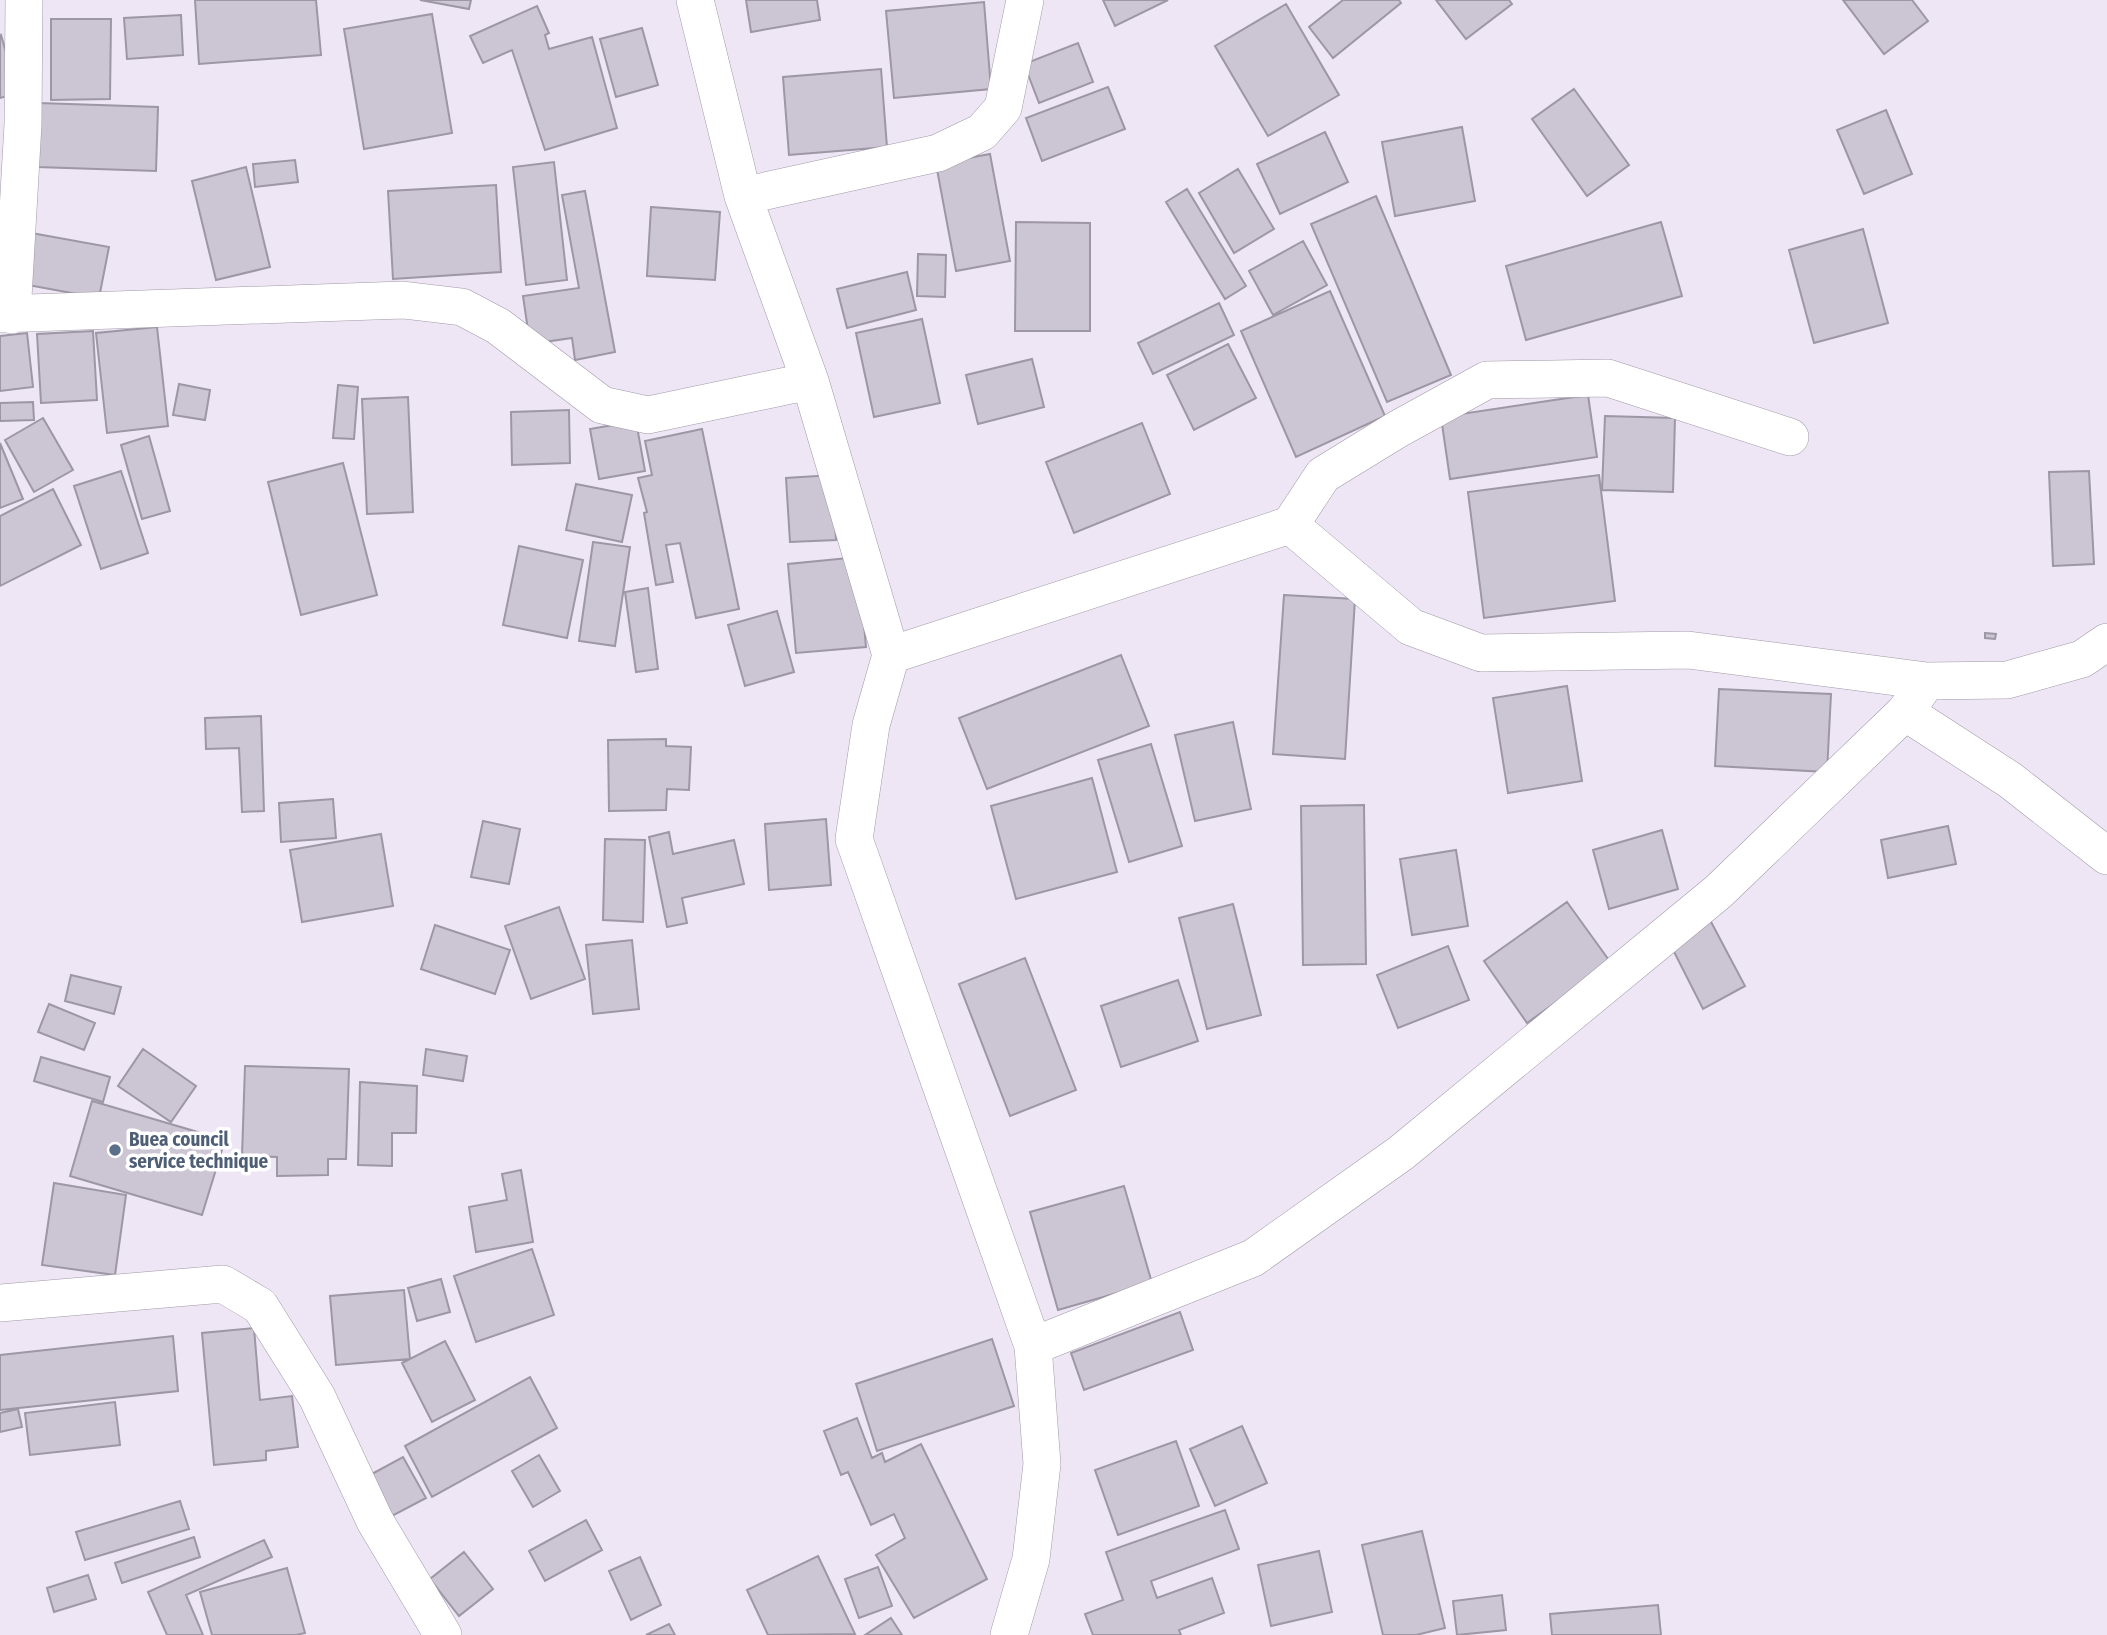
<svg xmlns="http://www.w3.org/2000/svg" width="2107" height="1635" font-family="'Fira Sans Condensed',sans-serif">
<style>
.building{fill:#ccc5d3;stroke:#9d96a4;stroke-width:2}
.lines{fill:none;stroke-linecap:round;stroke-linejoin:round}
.minor-casing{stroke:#a199a7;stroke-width:38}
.minor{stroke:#fff;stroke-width:37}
.service-dot{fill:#5c6f8a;stroke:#fff;stroke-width:2.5}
.labels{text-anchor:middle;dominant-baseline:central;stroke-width:7;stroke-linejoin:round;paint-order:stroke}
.service-label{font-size:19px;font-weight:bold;fill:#4e5e75;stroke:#fff;text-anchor:start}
</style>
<rect width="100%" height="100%" fill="#eee6f5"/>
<!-- building -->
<path class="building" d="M195,0H316L321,55L199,64Z
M420,0H471L469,9Z
M746,0H817L820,20L751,32Z
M1103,0H1168L1115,26Z
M1343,0H1399L1401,3L1333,58L1309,27Z
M1436,0H1509L1512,4L1466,39Z
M1843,0H1912L1928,21L1884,54Z
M984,2L991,89L894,98L886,11Z
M1286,4L1339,95L1268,136L1215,46Z
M537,6L549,33L545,35L549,49L592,37L617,128L545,150L512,50L483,63L470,36Z
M432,14L452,133L364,149L344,29Z
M181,15L183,55L127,59L124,18Z
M51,19H111L110,99L51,100Z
M642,28L658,85L616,97L600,39Z
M1,35L18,93L0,98V36Z
M1078,43L1093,82L1039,103L1024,64Z
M881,69L887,147L789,155L783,77Z
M1108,87L1125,129L1042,161L1026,118Z
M1574,89L1629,165L1587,196L1532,119Z
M39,103L158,107L156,171L37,167Z
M1886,110L1912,174L1864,194L1837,130Z
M1462,127L1475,201L1395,216L1382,142Z
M1325,132L1348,182L1280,214L1257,164Z
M990,154L1010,261L956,271L936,164Z
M295,160L298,182L255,187L253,164Z
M554,162L567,280L526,285L513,167Z
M246,167L270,267L216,280L192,181Z
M1238,169L1274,229L1234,253L1199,193Z
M496,185L501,272L393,279L388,191Z
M1187,189L1246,286L1225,299L1166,202Z
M585,191L615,352L575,360L572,338L530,344L523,296L579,288L562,195Z
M1376,196L1451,375L1387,402L1311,224Z
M651,207L720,212L715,280L647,276Z
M1016,222L1090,223V331H1015Z
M1661,222L1682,296L1526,340L1506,266Z
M1863,229L1888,323L1814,343L1789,250Z
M26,232L109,247L99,298L17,283Z
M1303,241L1327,285L1273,315L1249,271Z
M918,254L946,255L945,297L917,296Z
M907,272L916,310L847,328L837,289Z
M1330,291L1385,416L1296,457L1241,331Z
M1219,303L1234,335L1153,374L1138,343Z
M922,319L940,403L874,417L856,333Z
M157,327L168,426L107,433L96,333Z
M93,331L97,400L41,403L37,334Z
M27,333L33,387L0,391V336Z
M1228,344L1256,398L1194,430L1167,375Z
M1032,359L1044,407L978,424L966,375Z
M179,384L210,390L205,420L173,415Z
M338,385L358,387L354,439L333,438Z
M1588,395L1597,457L1450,479L1441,417Z
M408,397L413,512L367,514L362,399Z
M33,402L34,420L0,421V403Z
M569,410L570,463L512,465L511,412Z
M1605,416L1675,418L1673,492L1602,490Z
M43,418L73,470L34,492L5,440Z
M636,421L645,471L599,479L590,429Z
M1142,423L1170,494L1074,533L1046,462Z
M702,429L739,609L696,618L680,543L666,545L673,582L656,585L644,513L647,512L638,478L652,475L645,441Z
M149,436L170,511L142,519L121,445Z
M0,443L23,499L0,508Z
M343,463L377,595L301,615L268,482Z
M121,471L148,553L101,569L74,486Z
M2089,471L2094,564L2053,566L2049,472Z
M833,475L836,540L790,542L786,478Z
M1599,475L1615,601L1484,618L1468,492Z
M576,484L632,495L622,542L566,530Z
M53,489L81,545L0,586V516Z
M593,542L630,547L615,646L579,641Z
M519,546L583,560L567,638L503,625Z
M858,557L866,647L796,653L788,564Z
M648,588L658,669L636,672L625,592Z
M1284,595L1355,599L1345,759L1273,754Z
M777,611L794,672L745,686L728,625Z
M1985,633L1996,634L1995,639L1985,638Z
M1121,655L1149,726L987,789L959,718Z
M1567,686L1582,781L1508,793L1493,698Z
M1719,689L1831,694L1827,772L1715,766Z
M261,716L264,811L242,812L239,748L206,749L205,718Z
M1233,722L1251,809L1195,821L1175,735Z
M666,739V746L691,747L689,790L667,789L666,810L609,811L608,740Z
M1151,744L1182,846L1129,862L1098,760Z
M1092,778L1117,872L1016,899L991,806Z
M333,799L336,838L281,842L279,803Z
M1364,805L1366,964L1303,965L1301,806Z
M826,819L831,885L769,890L765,824Z
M483,821L520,829L509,884L471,877Z
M1948,826L1956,864L1888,878L1881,840Z
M1662,830L1678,889L1609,909L1593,850Z
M669,832L673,854L734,840L744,884L682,898L687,923L667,927L649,837Z
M381,834L393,906L302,922L290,850Z
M605,839L645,840L643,922L603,920Z
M1456,850L1468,926L1412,935L1400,859Z
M1567,902L1611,963L1527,1023L1484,961Z
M1233,904L1261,1015L1207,1029L1179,918Z
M559,907L585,979L531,999L505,926Z
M1709,918L1745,986L1703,1009L1668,940Z
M435,925L510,950L495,994L421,969Z
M632,940L639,1009L593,1014L586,945Z
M1448,946L1469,1000L1398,1028L1377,975Z
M1025,958L1076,1090L1010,1116L959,984Z
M71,975L121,987L114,1014L65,1001Z
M1178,980L1198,1041L1121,1067L1101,1006Z
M49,1004L95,1023L84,1050L38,1032Z
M143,1049L196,1086L171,1122L118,1086Z
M426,1049L467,1056L463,1081L423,1075Z
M41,1057L110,1077L103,1102L34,1081Z
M245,1066L349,1069L346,1159H328V1175L277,1176V1157L242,1156Z
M360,1082L417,1086L416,1133H392V1166L358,1165Z
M92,1101L225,1140L202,1215L70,1176Z
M521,1170L533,1242L476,1252L469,1207L507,1200L502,1174Z
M54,1183L126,1195L115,1275L42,1265Z
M1124,1186L1152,1283L1058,1310L1030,1212Z
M532,1249L554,1315L476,1342L454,1276Z
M441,1279L450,1312L417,1321L408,1288Z
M404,1290L410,1359L336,1365L330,1296Z
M1180,1312L1193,1350L1084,1390L1071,1353Z
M254,1328L260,1400L292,1396L298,1447L266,1451V1460L214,1465L202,1333Z
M173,1336L178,1391L0,1410V1355Z
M992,1339L1014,1406L877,1451L856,1384Z
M445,1341L475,1400L432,1422L402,1363Z
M530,1377L557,1428L432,1497L405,1446Z
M115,1402L120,1445L30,1455L25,1413Z
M18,1409L22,1427L0,1432V1413Z
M857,1418L872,1458L882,1453L885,1462L921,1444L987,1579L914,1618L876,1555L905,1538L894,1514L871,1525L848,1472L841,1475L824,1431Z
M1242,1426L1267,1483L1215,1506L1190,1449Z
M1176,1441L1199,1506L1118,1535L1095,1470Z
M539,1455L560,1491L533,1507L512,1471Z
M403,1457L426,1498L392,1516L370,1475Z
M180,1501L189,1529L85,1560L76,1532Z
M1225,1510L1239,1549L1151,1581L1157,1598L1212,1578L1224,1613L1179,1630L1181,1635H1093L1085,1614L1123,1600L1106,1552Z
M586,1520L602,1550L545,1581L529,1551Z
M1422,1531L1445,1628L1416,1635H1383L1362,1545Z
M194,1537L200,1557L122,1583L115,1563Z
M264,1540L272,1557L186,1595L203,1635H167L148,1592Z
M1319,1551L1332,1612L1271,1626L1258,1565Z
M464,1552L493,1589L459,1616L430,1579Z
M818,1556L855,1634L768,1635L747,1590Z
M640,1557L661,1605L631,1620L609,1571Z
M878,1567L892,1606L859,1618L845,1579Z
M287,1568L305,1633L296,1635H212L200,1592Z
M88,1575L96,1599L54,1612L47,1588Z
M1502,1595L1506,1630L1457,1635L1453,1601Z
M1658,1605L1661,1635H1552L1550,1614Z
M891,1618L902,1635H865Z
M669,1624L675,1635H646Z"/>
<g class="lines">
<!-- minor casing -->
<g class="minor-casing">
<path id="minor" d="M695,0L743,196L810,381L891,655L871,725L854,839L1033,1346L1042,1464L1031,1559L1009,1635
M743,196L938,153L982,132L1003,108L1025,0
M0,314L403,300L462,307L498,326L602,405L648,415L810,381
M12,315L23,124L24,0
M1290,525L1323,475L1398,429L1487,380L1608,378L1790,437
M891,655L1290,525L1411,627L1481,653L1688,650L1927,681L2007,680L2082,659L2107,642
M1905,712L2010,780L2107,856
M0,1303L223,1284L260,1306L317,1397L375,1521L443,1635
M1033,1346L1253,1258L1401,1153L1718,892L1905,712L1927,681"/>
</g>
<!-- minor -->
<use href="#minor" class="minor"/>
</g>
<!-- markers -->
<circle class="service-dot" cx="115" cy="1150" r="7"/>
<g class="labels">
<!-- service labels -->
<g class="service-label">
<text x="129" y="1139">Buea council<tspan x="129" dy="22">service technique</tspan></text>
</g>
</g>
</svg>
